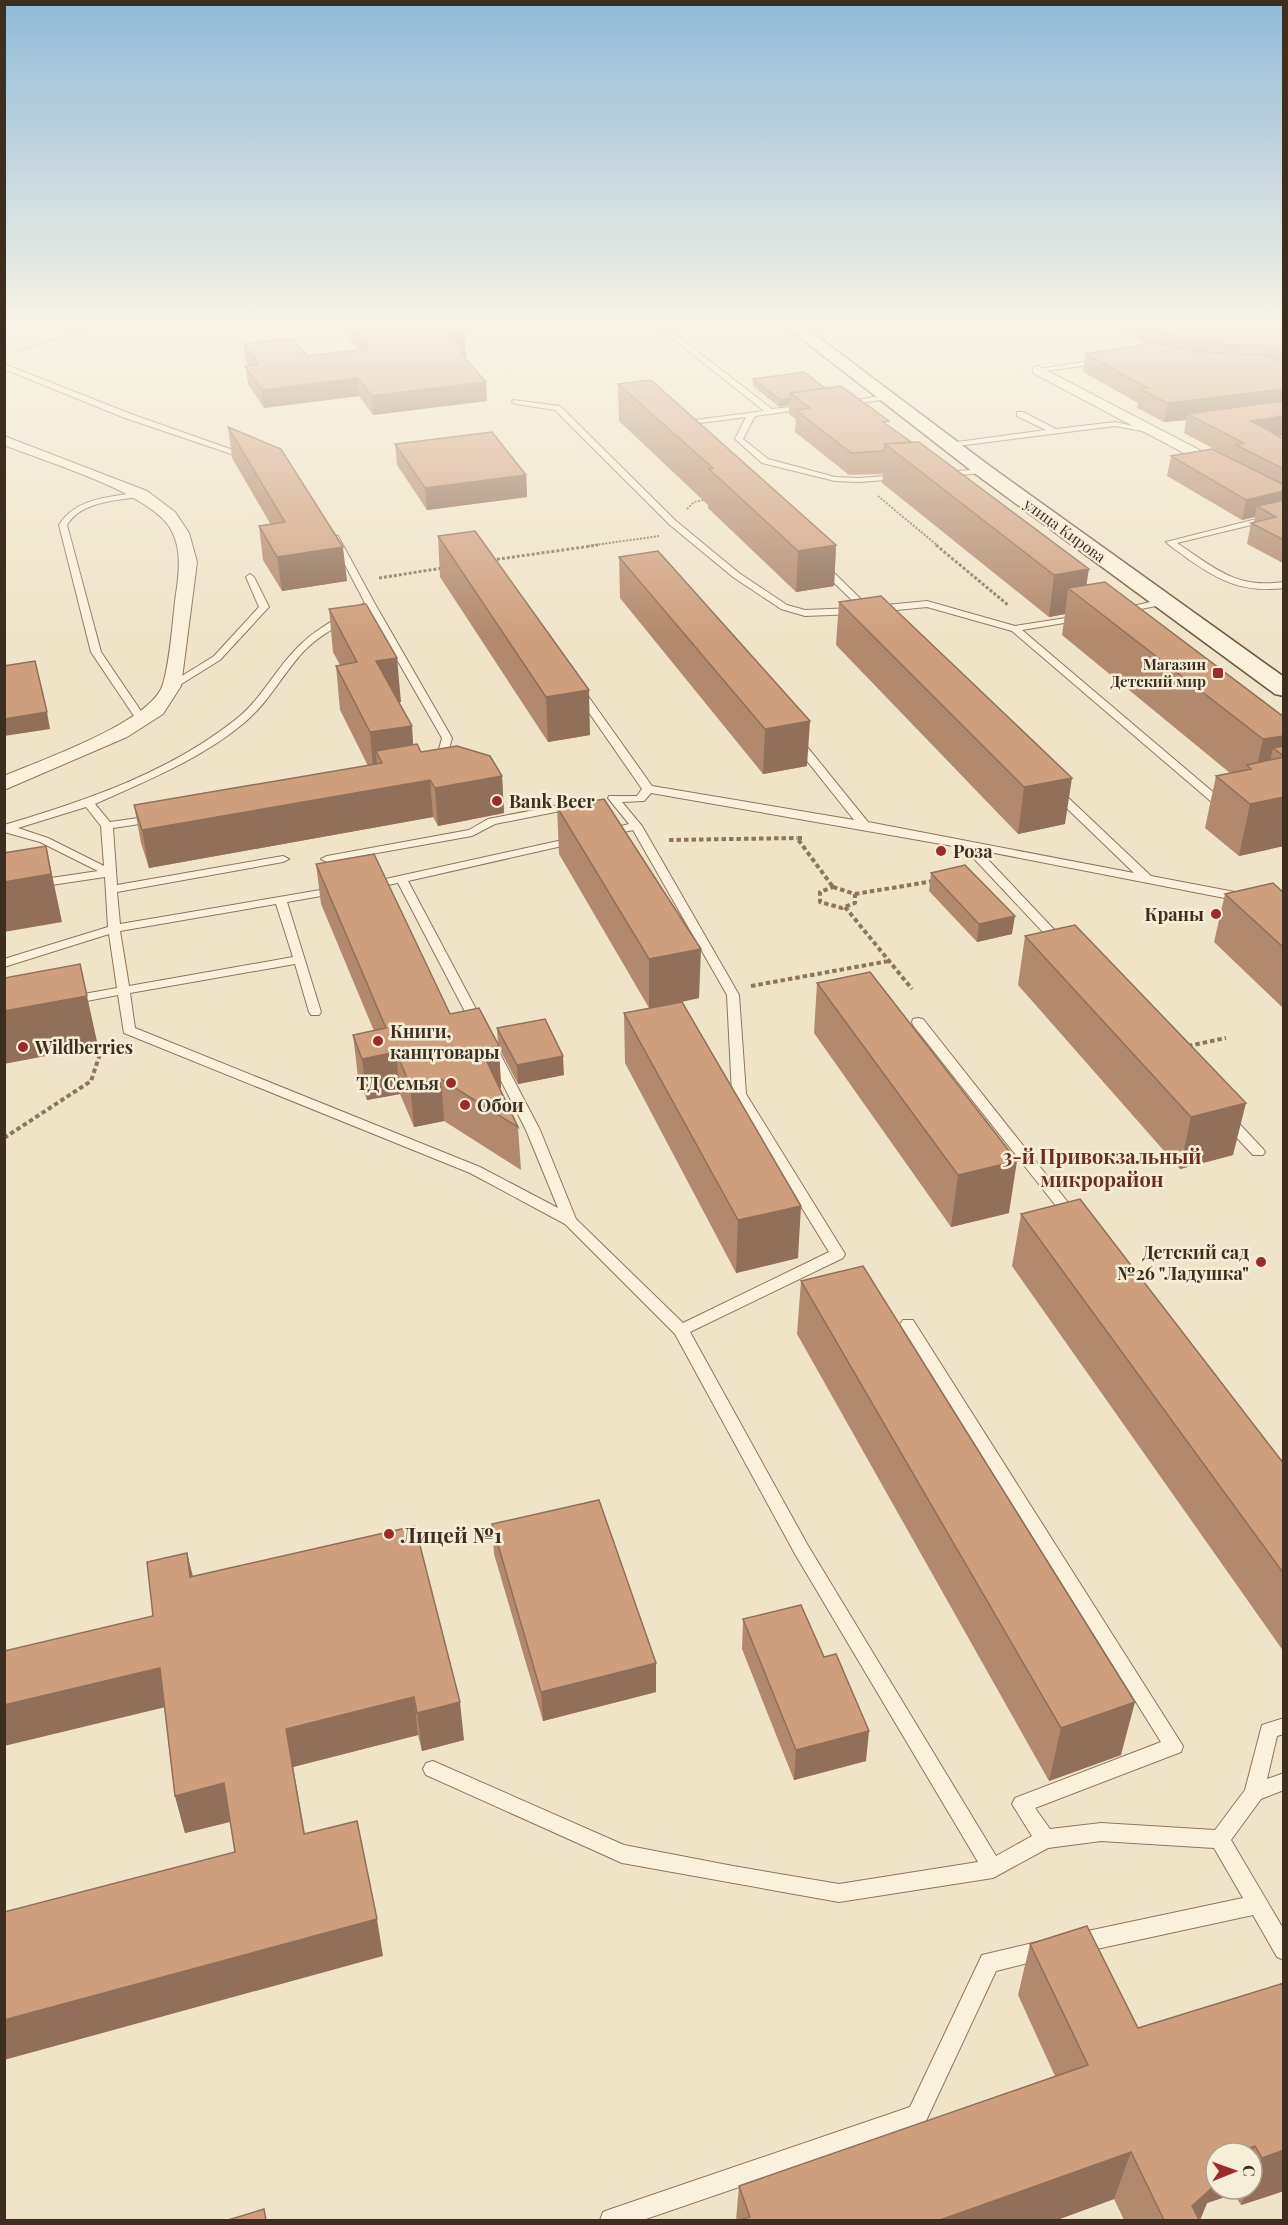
<svg xmlns="http://www.w3.org/2000/svg" width="1288" height="2225" font-family="'Playfair Display',serif">
<style>
.lines{fill:none;stroke-linecap:round;stroke-linejoin:round}
.lane-casing{stroke:#8d765c;stroke-width:2}
.street-casing{stroke:#8d765c;stroke-width:2}
.secondary-casing{stroke:#6f573f;stroke-width:3}
.path-far2{stroke:#8d765c;stroke-width:2;stroke-dasharray:2 1.5;stroke-linecap:butt}
.path-far1{stroke:#8d765c;stroke-width:3;stroke-dasharray:3 2;stroke-linecap:butt}
.path{stroke:#8d765c;stroke-width:4;stroke-dasharray:4.5 3;stroke-linecap:butt}
.lane{fill:#faf1dc;fill-rule:evenodd}
.street{fill:#faf1dc;fill-rule:evenodd}
.secondary{fill:#faf1dc;fill-rule:evenodd}
.wall{fill:#b2896c;fill-rule:evenodd}
.shaded-wall{fill:#916f58}
.building{fill:#cf9f7d;stroke:#916f58;stroke-width:1.5}
.poi-dot{fill:#9e2a2b;stroke:#f7eed8;stroke-width:2}
.labels{text-anchor:middle;dominant-baseline:central;stroke-width:5;stroke-linejoin:round;paint-order:stroke}
.far-street-label{font-size:15px;fill:#3d2e20;stroke:#f7eed8}
.far-poi-label{font-size:15px;font-weight:bold;fill:#3d2e20;stroke:#f7eed8;text-anchor:end}
.poi-label{font-size:18px;font-weight:bold;fill:#3d2e20;stroke:#f7eed8;text-anchor:start}
.neighbourhood-label{font-size:20px;font-weight:bold;fill:#6b2e1e;stroke:#f7eed8}
.near-poi-label{font-size:21px;font-weight:bold;fill:#3d2e20;stroke:#f7eed8;text-anchor:start}
</style>
<rect width="100%" height="100%" fill="#f0e4c8"/>
<g class="lines">
<!-- lane casing -->
<g class="lane-casing">
<path id="lane" d="M656,325H663L772,409L810,405L811,407L807,409L755,416L743,439L768,459L835,477L859,478L899,475L903,477L899,479L859,482L835,481L762,463L735,439L746,417L677,426V422H680L764,411Z
M1101,359H1104V363L1038,372L1034,370Z
M4,364L131,414L250,456L243,458L125,418L4,369Z
M886,395H889V399L844,405L840,403Z
M513,400L560,406L676,521L739,573L787,605L805,610L854,608L859,611L854,614L805,616L781,609L733,577L670,525L555,410L516,404L512,402Z
M1017,412H1023L1056,429L1115,422L1157,431L1153,433L1115,426L950,447L946,445L950,443L1046,430L1017,416Z
M984,469H987V473L942,476L938,474L942,472Z
M141,492H144V496C118,501 82,500 67,525L101,652L147,720L142,723L138,722L91,652L59,525C76,497 112,497 141,492Z
M1284,512V517L1177,543C1215,568 1235,589 1284,582V588C1243,593 1220,581 1188,559C1181,553 1172,548 1166,542Z
M331,534L338,536L375,604L452,738L445,764L440,767L435,764L442,738L368,609C346,622 321,633 303,652C282,675 269,702 244,723C201,759 146,781 95,804L110,822L153,816L159,819L153,822L113,828L117,885L283,856L289,859L283,862L117,892L120,924L338,887L344,890L338,893L287,902L321,1012L319,1015H311L309,1012L295,964L130,993L135,1028L480,1167L558,1208L526,1130L486,1051L487,1048H497L540,1130L576,1219L683,1323L829,1252L732,1094L727,995L633,830L606,836L600,833L602,831L629,824L608,798L609,796H637L642,789L574,691L575,689H583L652,786L854,820L792,742L791,740L796,737L800,738L868,822L1134,873L1051,793L1050,791L1055,788L1059,789L1151,876L1240,893L1246,897L1240,901L979,850L1064,940L1066,943L1064,946H1056L964,848L651,793L644,801L622,802L642,826L739,995L746,1094L845,1254L843,1258L690,1332L807,1544L996,1856L1032,1836L1012,1804L1015,1798L1161,1742L900,1324L903,1320H913L1183,1746L1181,1752L1035,1808L1050,1829L1101,1823L1215,1830L1245,1790L1262,1725L1284,1718V1734L1277,1736L1267,1779L1284,1773V1790L1261,1799L1231,1840L1284,1930V1960L1277,1957L1253,1915L1078,1953L1071,1950L1068,1943L1071,1936L1078,1933L1243,1898L1214,1848L1101,1841L1048,1848L993,1878L839,1902L622,1863L426,1775L423,1769L426,1763L433,1761L624,1845L733,1866L839,1884L978,1862L795,1554L675,1334L565,1224L470,1173L124,1033L118,995L71,1004L67,1003L65,1000L67,997L117,988L109,934L4,967V959L108,927L105,877L4,892V885L98,871L40,842L4,832V825C85,801 168,773 235,720C261,700 274,671 297,648C316,628 341,616 365,603L330,536ZM86,807L101,826L104,866L48,838L18,828ZM276,904L293,957L129,986L120,931Z
M820,565H826L870,608V612H864L820,569Z
M250,574L254,577L269,607L267,609L220,660L175,688H169V684L214,656L259,607L246,577Z
M1163,599L1166,600V604L1121,613L1116,610Z
M927,601L1015,626L1085,615L1087,617L1082,620L1022,630L1220,798L1227,797L1232,800L1227,803L1214,804L1012,631L927,607L876,612L871,609L876,606Z
M576,802L581,805L580,807L495,824L472,836L327,862L321,859L327,856L469,830L488,819Z
M576,837L580,838V842L408,881L485,1026L484,1029H474L398,883L372,888L366,885L372,882Z
M918,1018L923,1019L1078,1215L1080,1218L1078,1221H1068L913,1025L912,1022L913,1019Z
M1228,1116L1233,1117L1263,1149L1265,1152L1263,1155H1253L1223,1123L1221,1120L1223,1117Z
M1045,1940L1052,1943L1055,1950L1052,1957L996,1971L925,2123L643,2220H600L603,2212L611,2209L910,2107L982,1955Z"/>
</g>
<!-- street casing -->
<g class="street-casing">
<path id="street" d="M1038,366L1284,494V506L1033,373V367Z
M4,436L147,491L175,512L189,533L197,562L181,686L163,714L127,737L4,790V776C41,760 152,722 163,684C171,656 172,623 176,594C180,568 183,537 161,517C127,486 50,463 4,445Z"/>
</g>
<!-- secondary casing -->
<g class="secondary-casing">
<path id="secondary" d="M784,325H802L991,467L1284,677V696L1275,694L977,475Z"/>
</g>
<!-- path-far2 -->
<path class="path-far2" d="M18,351L100,325
M878,496L938,546
M687,509L694,502L709,499
M588,546L659,536"/>
<!-- path-far1 -->
<path class="path-far1" d="M936,545L1008,605
M492,560L598,545
M379,578L443,568"/>
<!-- path -->
<path class="path" d="M802,838H797L833,887
M669,840L797,838
M833,887L855,894V903L842,908L820,902V892Z
M855,894L934,881
M845,907L912,989
M751,986L889,961
M1188,1046L1226,1038
M4,1138L91,1081L100,1054L114,1043"/>
<!-- lane -->
<use href="#lane" class="lane"/>
<!-- street -->
<use href="#street" class="street"/>
<!-- secondary -->
<use href="#secondary" class="secondary"/>
</g>
<!-- wall -->
<path class="wall" d="M339,325H458L464,331L465,349H464L467,360L487,401L373,415L359,396L264,408L248,384L245,366L248,365L246,362L244,344L307,356L358,350Z
M1113,325H1284V435L1278,436L1284,439V562H1281L1247,544L1251,523L1254,522L1255,517L1242,520L1167,476L1171,456L1231,458L1184,433L1186,420L1164,422L1137,408L1138,403L1083,372L1085,354L1148,344Z
M753,379L825,388L889,426L1086,585L1284,717V846L1239,856L1205,828L1216,776L1230,773L1062,635L1065,614L1049,617L882,483L883,474L849,475L795,432L796,419L789,414V405L779,407L753,386Z
M618,384L836,545L834,586L796,592L708,508V505L619,421Z
M228,427L347,581L282,591L263,560L259,526L271,525L232,458Z
M395,444L526,475L527,497L427,510L397,465Z
M438,536L590,735L548,742L440,577Z
M619,557L807,766L763,774L620,598Z
M839,602L1065,824L1018,834L836,645Z
M329,609L401,702H398L413,745L421,752L502,776L504,813L438,826L433,817L149,868L141,843L134,805L368,766L340,710L336,666L340,665L333,652Z
M557,807L699,998L682,1002L798,1258L736,1273L625,1063L624,1013L649,1008L559,854Z
M316,864L450,1014L498,1045L497,1028L564,1075L518,1084L499,1048L501,1088H500L518,1127L521,1170L444,1121L414,1127L400,1094L367,1100L358,1077L353,1035L374,1031L321,904Z
M931,873L1012,934L977,942L929,891Z
M1284,893V1009L1214,942L1225,894Z
M1025,936L1233,1155L1180,1169L1018,985Z
M817,983L1009,1213L951,1227L814,1033Z
M1021,1214L1284,1464V1652L1012,1266Z
M801,1281L1121,1755L1049,1781L797,1334Z
M492,1524L656,1663V1692L543,1721L494,1554Z
M415,1526L464,1740L422,1751L418,1735L293,1767L305,1834L383,1956L235,1852L230,1822L185,1833L175,1796L153,1616L187,1553L193,1576Z
M743,1619L866,1761L794,1780L742,1649Z
M1030,1944L1138,2028L1284,1983V2191L1241,2205L1234,2194L1207,2203L1200,2220H1124L1114,2199L1057,2220H736L739,2186L1055,2076L1018,1995ZM1216,2153H1252V2189H1216Z"/>
<!-- shaded-wall -->
<path class="shaded-wall" d="M464,331L465,349L450,351L448,333Z
M466,352L467,370L460,353Z
M358,378L359,396L264,408L262,390Z
M486,382L487,401L373,415L372,396Z
M1284,389V408L1187,414L1186,420L1164,422L1168,403Z
M790,399L789,405L779,407L780,400Z
M1284,416V435L1247,440L1251,421Z
M526,475L527,497L427,510L425,488Z
M1284,491V511L1257,506L1255,517L1242,520L1246,500Z
M836,545L834,586L796,592L798,551Z
M343,547L347,581L282,591L277,557Z
M1284,552V562H1281Z
M1089,569L1084,600L1068,588L1065,614L1049,617L1054,575Z
M397,658L401,702L380,705L376,661Z
M589,690L590,735L548,742L546,697Z
M47,712L50,729L4,736V719Z
M810,721L807,766L763,774L765,729Z
M412,726L415,772L382,763L376,751L378,777L374,778L370,732Z
M1284,736V756L1273,748L1264,788L1251,790L1263,739Z
M502,776L504,813L438,826L435,788Z
M1072,778L1065,824L1018,834L1024,787Z
M430,780L433,817L149,868L142,830Z
M1284,797V846L1239,856L1250,804Z
M46,846L62,922L4,932V882Z
M1015,916L1012,934L977,942L979,924Z
M701,949L699,998L649,1008V959Z
M80,964L98,1046L4,1064V1011Z
M499,1046L501,1088L484,1091L481,1049Z
M396,1052L400,1094L367,1100L362,1059Z
M563,1056L564,1075L518,1084L517,1065Z
M441,1079L444,1121L414,1127L410,1085Z
M1246,1103L1233,1155L1180,1169L1191,1117Z
M1017,1161L1009,1213L951,1227L958,1175Z
M801,1206L798,1258L736,1273L738,1220Z
M187,1553L196,1592L190,1577Z
M656,1663V1692L543,1721L541,1692Z
M160,1668L170,1706L4,1746V1705Z
M414,1697L418,1735L293,1767L312,1872L286,1729Z
M460,1702L464,1740L422,1751L417,1713Z
M1135,1702L1121,1755L1049,1781L1061,1728Z
M869,1731L866,1761L794,1780L796,1750Z
M224,1783L233,1821L185,1833L175,1796Z
M377,1919L383,1956L4,2060V2020Z
M1255,2146L1252,2153H1234Z
M1284,2150V2191L1241,2205L1248,2189H1252V2180L1262,2158Z
M1131,2152L1114,2199L1057,2220H940Z
M1216,2160V2189H1236L1234,2194L1207,2203L1200,2220L1192,2206Z"/>
<!-- building -->
<path class="building" d="M351,325H458L464,331L448,333L466,352L460,353L486,382L372,396L358,378L262,390L245,366L258,364L244,344L293,338L307,356L369,349Z
M1149,325H1284V353L1279,351L1260,346L1211,344L1174,338Z
M1152,343L1209,353L1261,355L1284,362V389L1168,403L1140,389L1148,388L1085,354Z
M804,372L825,388L790,393V399L780,400L753,379Z
M651,380L836,545L798,551L709,469L713,468L618,384Z
M841,386L889,421L883,422L911,442L885,444L884,451L851,453L796,410L810,408L790,393Z
M1284,401V416L1251,421L1284,439V469L1236,445L1244,443L1187,414Z
M228,427L281,449L343,547L277,557L259,526L285,522Z
M492,432L526,475L425,488L395,444Z
M919,442L1089,569L1054,575L885,444Z
M1212,449L1284,485V491L1246,500L1171,456Z
M1284,500V540L1251,523L1276,517L1257,506Z
M475,531L589,690L546,697L438,536Z
M658,551L810,721L765,729L619,557Z
M1105,582L1284,717V736L1263,739L1068,588Z
M881,596L1072,778L1024,787L839,602Z
M366,604L397,658L376,661L412,726L370,732L336,666L357,662L329,609Z
M35,661L47,712L4,719V666Z
M417,744L421,752L457,746L490,756L502,776L435,788L430,780L142,830L134,805L382,763L376,751Z
M1284,746V756L1273,748Z
M1284,757V797L1250,804L1216,776L1251,769L1247,765Z
M604,799L701,949L649,959L557,807Z
M46,846L51,874L4,882V853Z
M374,854L450,1014L479,1008L499,1046L481,1049L518,1127L441,1079L410,1085L396,1052L362,1059L353,1035L386,1028L316,864Z
M965,865L1015,916L979,924L931,873Z
M1273,883L1284,893V948L1225,894Z
M1075,925L1246,1103L1191,1117L1025,936Z
M80,964L87,996L4,1011V978Z
M870,972L1017,1161L958,1175L817,983Z
M682,1002L801,1206L738,1220L624,1013Z
M545,1019L563,1056L517,1065L497,1028Z
M1080,1199L1284,1464V1574L1021,1214Z
M863,1266L1135,1702L1061,1728L801,1281Z
M599,1500L656,1663L541,1692L492,1524Z
M415,1526L460,1702L417,1713L414,1697L286,1729L304,1834L357,1821L377,1919L4,2020V1912L235,1852L224,1783L175,1796L160,1668L4,1705V1651L153,1616L147,1562L187,1553L190,1577Z
M801,1605L824,1657L836,1654L869,1731L796,1750L743,1619Z
M1087,1926L1138,2028L1284,1983V2150L1262,2158L1255,2146L1234,2153H1216L1214,2186L1192,2206L1199,2220H1164L1131,2152L940,2220H739L750,2217L739,2186L1088,2065L1030,1944Z
M264,2209L266,2220H228Z"/>
<!-- sky -->
<linearGradient id="sky" x2="0" y2="1"><stop stop-color="#8fbad6"/><stop offset="0.51" stop-color="#f8f3e6"/><stop offset="1" stop-color="#f8f3e6" stop-opacity="0"/></linearGradient>
<rect width="1288" height="636" fill="url(#sky)"/>
<!-- markers -->
<g class="poi-dot">
<rect x="1212" y="667" width="12" height="12" rx="3"/>
<circle cx="497" cy="801" r="6"/>
<circle cx="941" cy="851" r="6"/>
<circle cx="1216" cy="914" r="6"/>
<circle cx="378" cy="1041" r="6"/>
<circle cx="23" cy="1047" r="6"/>
<circle cx="451" cy="1083" r="6"/>
<circle cx="465" cy="1105" r="6"/>
<circle cx="1261" cy="1262" r="6"/>
<circle cx="389" cy="1534" r="6"/>
</g>
<g class="labels">
<!-- far-street labels -->
<g class="far-street-label">
<text transform="translate(1065 530) rotate(36)">улица Кирова</text>
</g>
<!-- far-poi labels -->
<g class="far-poi-label">
<text x="1206" y="664">Магазин<tspan x="1206" dy="17">Детский мир</tspan></text>
</g>
<!-- poi labels -->
<g class="poi-label">
<text x="509" y="801">Bank Beer</text>
<text x="953" y="851">Роза</text>
<text x="1204" y="914" text-anchor="end">Краны</text>
<text x="390" y="1031">Книги,<tspan x="390" dy="21">канцтовары</tspan></text>
<text x="35" y="1047">Wildberries</text>
<text x="439" y="1083" text-anchor="end">ТД Семья</text>
<text x="477" y="1105">Обои</text>
<text x="1249" y="1252" text-anchor="end">Детский сад<tspan x="1249" dy="21">№26 "Ладушка"</tspan></text>
</g>
<!-- neighbourhood labels -->
<g class="neighbourhood-label">
<text x="1102" y="1155">3-й Привокзальный<tspan x="1102" dy="23">микрорайон</tspan></text>
</g>
<!-- near-poi labels -->
<g class="near-poi-label">
<text x="401" y="1534">Лицей №1</text>
</g>
</g>
<!-- border -->
<rect width="1288" height="2225" fill="none" stroke="#3d2e20" stroke-width="12"/>
<!-- north arrow -->
<g transform="translate(1234 2171) rotate(89)"><circle r="28" fill="#f7eed8" stroke="#ada18e" stroke-width="1.5"/>
<path d="M0-4.5L10 22L0 15L-10 22Z" fill="#9e2a2b"/>
<text y="-9" font-size="16" font-weight="bold" text-anchor="middle" fill="#3d2e20">С</text>
</g>
</svg>
